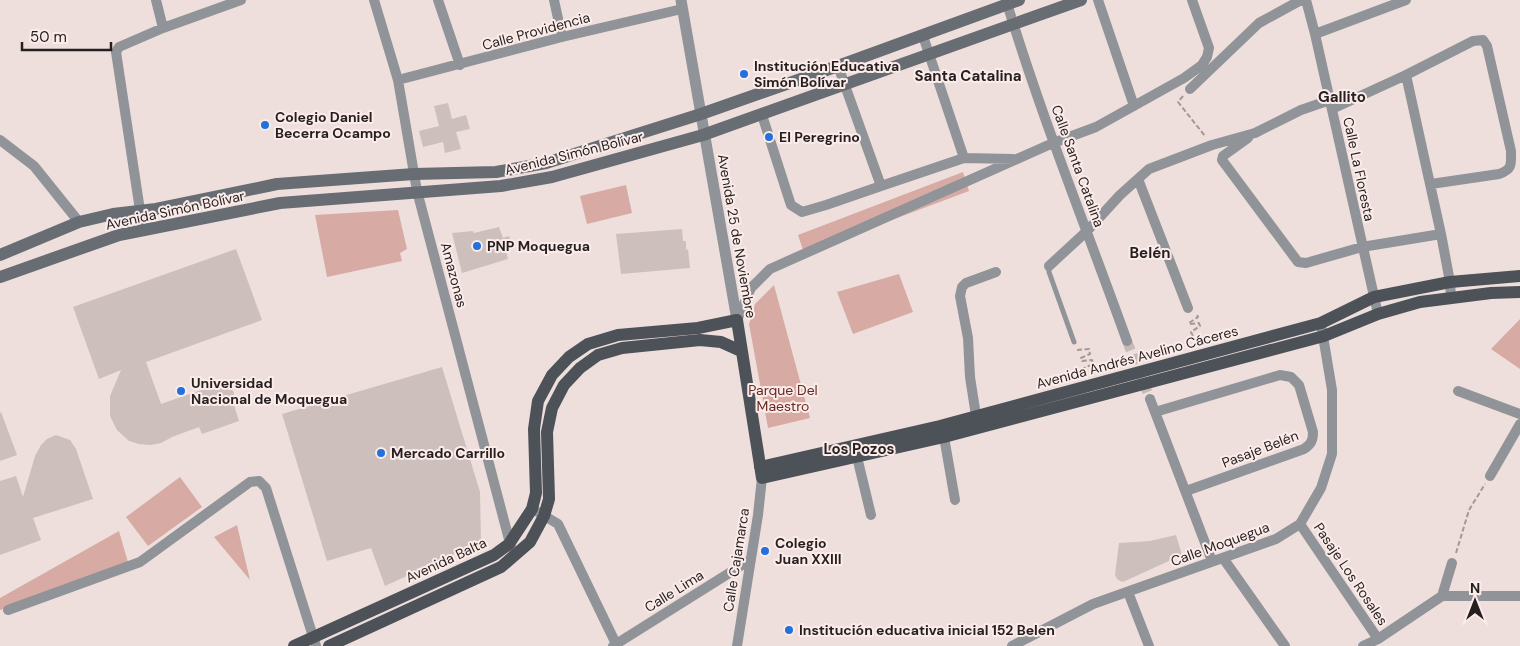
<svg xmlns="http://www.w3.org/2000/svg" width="1520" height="646" font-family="'DM Sans',sans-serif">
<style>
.green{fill:#d7aaa4}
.building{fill:#cdbfbc}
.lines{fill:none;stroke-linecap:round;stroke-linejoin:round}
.minor-tunnel{stroke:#c6b9b7;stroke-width:10;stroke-dasharray:10 5;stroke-linecap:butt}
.path{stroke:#a49897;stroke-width:2;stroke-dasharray:5 2.5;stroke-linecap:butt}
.service{stroke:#909397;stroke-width:5}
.minor{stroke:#909397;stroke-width:10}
.tertiary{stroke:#909397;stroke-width:11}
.secondary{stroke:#686d73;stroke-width:12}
.primary{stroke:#4d5259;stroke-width:12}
.poi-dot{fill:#2271dc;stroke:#fbecea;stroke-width:2}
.labels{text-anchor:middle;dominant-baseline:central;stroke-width:4;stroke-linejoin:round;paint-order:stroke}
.street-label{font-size:14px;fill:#251f1f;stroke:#fbecea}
.poi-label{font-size:14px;font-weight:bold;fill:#251f1f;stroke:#fbecea;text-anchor:start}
.park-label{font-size:14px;fill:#672922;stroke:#fbecea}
.neighbourhood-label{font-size:15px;font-weight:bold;fill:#251f1f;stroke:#fbecea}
</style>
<rect width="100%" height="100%" fill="#eedfdd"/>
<!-- green -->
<path class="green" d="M963,172L969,191L804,253L798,235Z
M626,185L632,213L587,224L580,196Z
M398,210L407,249L400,253L402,261L327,277L315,215Z
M899,274L913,312L853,334L837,292Z
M774,285L810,418L768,428L749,324L755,304Z
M1520,319V369L1491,349Z
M180,477L202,507L148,546L126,517Z
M237,525L250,580L214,537Z
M119,531L129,566L0,610V598Z"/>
<!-- building -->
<path class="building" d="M448,103L452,119L466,115L470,129L456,132L461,149L445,153L443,142L423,147L419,131L439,126L434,106Z
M499,227L503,238L509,236L512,245L505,247L508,259L462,273L452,233L473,231L474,233Z
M682,229L683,241H686V250L688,249L690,268L621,274L616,234Z
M236,249L262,320L146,362L161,404L224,382L231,387L234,393V405L239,421L202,434L199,427L172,437L161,443L150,445L139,444L129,441L117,430L110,416V396L121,370L99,379L73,307Z
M442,367L480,492L481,542L385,586L371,548L327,561L282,414Z
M1,412L17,455L0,461V413Z
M56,435L70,440L76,449L93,499L33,518L41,540L0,555V481L16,476L23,497L35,456L41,445L47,439Z
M1176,535L1182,555L1125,581L1122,582L1117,579L1115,575L1119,543L1150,541Z"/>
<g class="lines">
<!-- minor-tunnel -->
<path class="minor-tunnel" d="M1127,341L1150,399"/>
<!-- path -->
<path class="path" d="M1183,96L1178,102L1205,136
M1196,343L1191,332L1200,326L1199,323L1189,324V323L1198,317L1197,315
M1077,350L1089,349L1090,354L1081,358L1082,361L1092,360L1093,364L1084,368L1086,373
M1456,553L1469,510L1485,484"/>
<!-- service -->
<path class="service" d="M1049,266V272L1074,342"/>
<!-- minor -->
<path class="minor" d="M156,0L163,28
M374,0L398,80L417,191L511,547
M438,0L460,65
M554,0L562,37
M1006,0C1041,116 1086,227 1127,341
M1098,0L1134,106
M1306,0L1315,34L1378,314
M1315,34L1406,0
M1406,75L1441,234L1450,282L1451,298
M398,80L562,37L682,9
M1190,89L1259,23L1301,0
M1332,109L1406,75L1473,41L1483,40L1487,46L1511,151C1511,164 1513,169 1499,174L1431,184
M762,115L789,199L791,205L802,212L826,205L881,186L838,66
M1248,138L1223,156L1222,160L1298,262L1306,263L1362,247L1441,234
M0,140L34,166L79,222
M964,158L1013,159
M1138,179L1188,308
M881,186L964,158L923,36
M143,230L116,52L119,47L163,28L241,0
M1049,266L1087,231L1120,195L1149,169L1212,145L1255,133L1301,110L1330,100
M737,320L751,288L770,269L1053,143L1096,127L1184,78L1202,65L1207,57L1209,48L1192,0
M1458,391L1520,414
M1150,399L1212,561
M1155,412L1280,375L1291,377L1299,385L1313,432C1313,441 1311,444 1304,449L1186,491
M977,422L970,377L968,338L960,296L962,287L966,283L996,272
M944,437L955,500
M857,457L871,515
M1490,476L1520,424
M538,512L558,524L617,646
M1300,524L1378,639
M1223,558L1285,646
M1128,592L1149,646
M1442,596H1520
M8,610L140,562L250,482L259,481L266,488L316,646
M613,646L750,560
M737,646L758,515L762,478
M1012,646L1093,604L1276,539L1300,524L1321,488L1332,454V390L1322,330
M1363,646L1378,639L1442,596L1452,563"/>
<!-- tertiary -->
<path class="tertiary" d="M681,0L737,320"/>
<!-- secondary -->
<path class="secondary" d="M0,255L79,222L113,214L156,209L277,184L414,174L496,172L546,163L701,114L838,66L1019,0
M0,277L119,235L280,203L501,186L552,177L703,135L1081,0"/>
<!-- primary -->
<path class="primary" d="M760,467L940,426L1321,323L1374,297L1450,282L1520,276
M294,646L494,555L509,544L532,509L536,493L534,429L538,401L552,375L569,357L588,344L618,335L698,328L737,320L762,478L944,437L1324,336L1378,314L1420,302L1491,293L1520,292
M329,646L501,567L530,542L544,516L549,499L547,432L552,408L564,385L580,368L598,355L622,348L700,340L721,342L741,351"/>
</g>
<!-- markers -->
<g class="poi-dot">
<circle cx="744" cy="74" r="5"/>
<circle cx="265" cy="125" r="5"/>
<circle cx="769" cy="137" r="5"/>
<circle cx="477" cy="246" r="5"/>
<circle cx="181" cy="391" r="5"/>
<circle cx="381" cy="453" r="5"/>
<circle cx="765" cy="551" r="5"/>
<circle cx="789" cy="630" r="5"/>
</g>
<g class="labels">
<!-- street labels -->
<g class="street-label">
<text transform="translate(536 31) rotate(-15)">Calle Providencia</text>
<text transform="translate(574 153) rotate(-14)">Avenida Simón Bolívar</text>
<text transform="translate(1078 166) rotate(70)">Calle Santa Catalina</text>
<text transform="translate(1359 169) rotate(78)">Calle La Floresta</text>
<text transform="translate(175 210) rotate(-12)">Avenida Simón Bolívar</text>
<text transform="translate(737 236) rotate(80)">Avenida 25 de Noviembre</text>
<text transform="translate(454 275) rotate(75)">Amazonas</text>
<text transform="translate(1137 357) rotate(-15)">Avenida Andrés Avelino Cáceres</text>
<text transform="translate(1260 449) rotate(-21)">Pasaje Belén</text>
<text transform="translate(1220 544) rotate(-20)">Calle Moquegua</text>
<text transform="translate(446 560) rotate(-25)">Avenida Balta</text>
<text transform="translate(736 560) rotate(-81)">Calle Cajamarca</text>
<text transform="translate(1351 574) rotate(56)">Pasaje Los Rosales</text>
<text transform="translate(674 591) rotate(-32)">Calle Lima</text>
</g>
<!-- poi labels -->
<g class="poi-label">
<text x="754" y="66">Institución Educativa<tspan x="754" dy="16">Simón Bolívar</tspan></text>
<text x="275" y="117">Colegio Daniel<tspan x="275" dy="16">Becerra Ocampo</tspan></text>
<text x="779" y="137">El Peregrino</text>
<text x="487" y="246">PNP Moquegua</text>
<text x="191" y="383">Universidad<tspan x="191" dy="16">Nacional de Moquegua</tspan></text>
<text x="391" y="453">Mercado Carrillo</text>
<text x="775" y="543">Colegio<tspan x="775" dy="16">Juan XXIII</tspan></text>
<text x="799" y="630">Institución educativa inicial 152 Belen</text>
</g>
<!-- park labels -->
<g class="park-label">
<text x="783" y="390">Parque Del<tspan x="783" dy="16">Maestro</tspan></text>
</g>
<!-- neighbourhood labels -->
<g class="neighbourhood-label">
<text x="968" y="76">Santa Catalina</text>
<text x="1342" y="97">Gallito</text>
<text x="1150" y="253">Belén</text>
<text x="859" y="449">Los Pozos</text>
</g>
</g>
<!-- north arrow -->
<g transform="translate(1475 601)" stroke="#fbecea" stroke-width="4" paint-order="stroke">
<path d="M0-4L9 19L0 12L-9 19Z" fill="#251f1f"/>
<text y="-8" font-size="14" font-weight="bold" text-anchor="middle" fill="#251f1f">N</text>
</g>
<!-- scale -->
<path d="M22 42v8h89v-8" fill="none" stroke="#251f1f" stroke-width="2.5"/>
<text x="30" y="42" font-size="15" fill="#251f1f" stroke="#fbecea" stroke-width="4" paint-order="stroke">50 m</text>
</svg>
